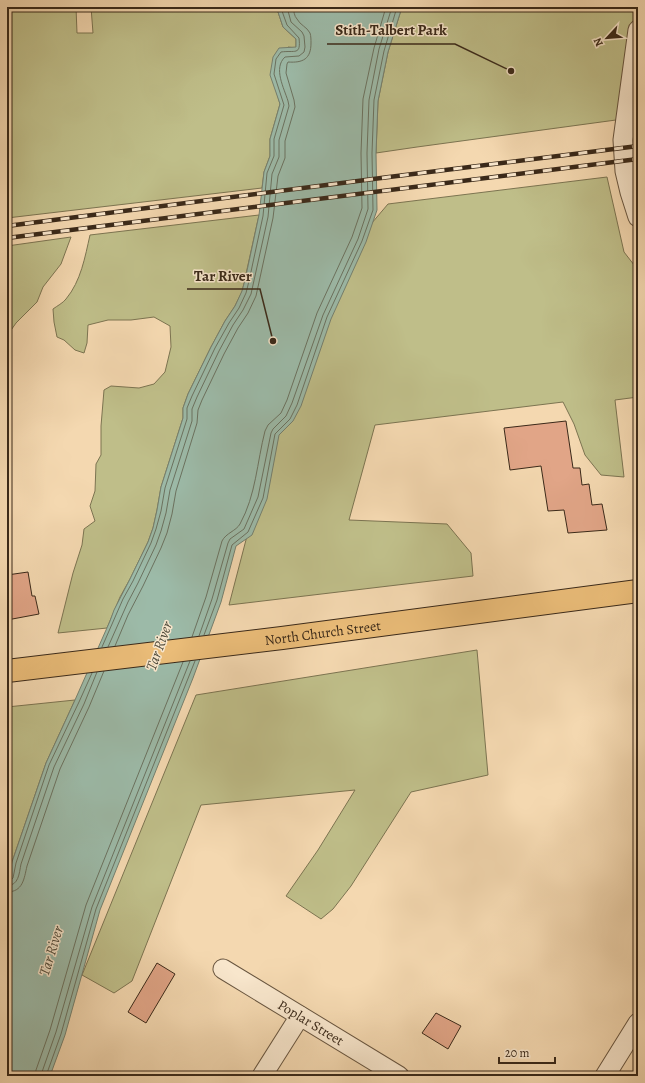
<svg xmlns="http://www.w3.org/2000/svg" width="645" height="1083" font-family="Alegreya,serif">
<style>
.green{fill:#bfbe89;stroke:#7c7451}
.water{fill:#9cbaa8;stroke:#75806f}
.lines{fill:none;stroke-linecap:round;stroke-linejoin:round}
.shore{stroke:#6b7260;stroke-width:1}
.building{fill:#e1a587;stroke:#3a2919}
.minor-casing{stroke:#68553f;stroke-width:21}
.major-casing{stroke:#3a2919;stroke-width:24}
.minor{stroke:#f8e6cc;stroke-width:19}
.major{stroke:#eabc78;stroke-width:22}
.rail-casing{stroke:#3a2919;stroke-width:4.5}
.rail{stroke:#f8e6cc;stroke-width:3;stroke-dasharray:9;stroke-linecap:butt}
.labels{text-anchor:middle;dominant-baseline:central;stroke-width:3;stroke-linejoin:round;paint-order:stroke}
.street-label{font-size:14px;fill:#3a2919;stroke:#f8e6cc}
.water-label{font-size:15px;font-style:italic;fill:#524d3d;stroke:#f8e6cc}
.leader{fill:none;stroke:#3a2919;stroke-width:1.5}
.callout-dot{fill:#3a2919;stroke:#f8e6cc;stroke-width:1.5}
.callout-label{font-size:15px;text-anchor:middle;font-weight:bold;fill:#3a2919;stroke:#f8e6cc;stroke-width:3;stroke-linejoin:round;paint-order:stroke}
</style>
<rect width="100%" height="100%" fill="#f4d8b0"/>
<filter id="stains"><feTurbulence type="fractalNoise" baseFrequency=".005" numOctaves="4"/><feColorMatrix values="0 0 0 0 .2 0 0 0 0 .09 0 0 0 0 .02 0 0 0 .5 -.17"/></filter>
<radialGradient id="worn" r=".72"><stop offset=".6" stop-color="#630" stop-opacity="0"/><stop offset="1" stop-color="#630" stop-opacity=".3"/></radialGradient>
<!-- green -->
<path class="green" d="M7,7H76L77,33H93L91,7H278V12L283,27L296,39V48L288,47L276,90L280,104L270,139V156L264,172L262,188L7,218Z
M402,7H638V117L417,147L376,153L378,101L388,52Z
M607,177L624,252L638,270V397L615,400L624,477L601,475L585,455L574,424L563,402L375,425L349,520L447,524L471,553L473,576L229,605L271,444L349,250L388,204Z
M259,215L242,292L235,306L225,321L211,347L188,394L183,408V418L161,487L157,510L153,528L148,542L130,579L120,597L107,628L58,633L73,573L82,545L84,529L95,521L90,506L95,491L96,464L101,455V426L104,390L111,386L139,388L154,384L165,372L171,347L170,326L154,317L131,320H108L88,325L87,343L84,353L75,350L64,340L57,337L54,322L53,309C57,306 63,303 66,299C81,281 85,257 90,235Z
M71,237L61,264L43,287L37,302L16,323L7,336V246Z
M477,650L488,775L411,792L351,886L333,909L321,919L286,896L318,850L355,790L201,805L132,981L114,993L82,975L196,695Z
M75,700L46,763L12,862L7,885V707Z"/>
<!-- water -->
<path class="water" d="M278,7H402L388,52L378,101L376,153L377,210L366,242L331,319L301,406L293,421L279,435L267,499L252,535L236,546L221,602L193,678L100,910L65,1035L50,1076H7V885L12,862L46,763L75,700L110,621L114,610L130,579L148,542L153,528L157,510L161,487L183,418V408L188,394L211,347L225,321L235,306L242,291L245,280L259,215L264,172L270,156V139L280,104L270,75L273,57L279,48L296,47V39L283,27L278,12Z"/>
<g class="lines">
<!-- shore -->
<path class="shore" d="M204,635L217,600L232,545L248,532L263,498L275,434L290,419L297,405L327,317L362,241L373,210L372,153L374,100L384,51L397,7
M199,636L212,599L228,543L230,539L244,529L258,497L271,433L273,429L286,416L292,403L323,315L358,239L368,209L367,153L369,100L379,49L392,7
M192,637L206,597L222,541C226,533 236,531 240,524C256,495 257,462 265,431L268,425L281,413L287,400L317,313L352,237L362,208L361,153L363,99L374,48L386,7
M115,646L128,615L143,586L161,548L167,533L172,514L176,491L197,423L198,410L202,400L224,354L238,328L248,313L256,296L273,218L278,176L285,158V141L295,107L294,100L286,73L287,64L288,62C303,63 311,59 311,43C311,40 311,36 310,33C307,27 300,25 297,19C294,16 294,11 293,7
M102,647L123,599L133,581L151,543L156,529L161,511L165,488L187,419V408L192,396L215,348L229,323L239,308L246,293L249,281L263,216L267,173L274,156V139L284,105L274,74L276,59L281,52C295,50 301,56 299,38L287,25L282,11V7
M108,647L128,602L138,583L156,545L161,531L166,513L170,490L192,421V409L197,397L219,351L233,325L243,310L251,294L268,217L272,174L279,157V140L289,106L288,101C284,88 273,68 285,57L299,56L304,52L305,47L304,36L302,32L291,22L287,7
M7,881H10L13,878L16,863L49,765L79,702L92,673
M7,886C19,885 19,874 21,864L54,767L84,704L97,672
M7,892C23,892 24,879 27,866L60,769L89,707L104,671
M35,1076L36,1070L50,1030L86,905L183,662
M41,1076L42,1072L56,1032L92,907L190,661
M46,1076L61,1034L96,909L195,661"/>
</g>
<!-- building -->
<path class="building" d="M566,421L573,468H580L582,485L589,484L592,505L602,504L607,530L568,533L564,510L548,511L541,466L510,470L504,428Z
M28,572L32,596H35L39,614L7,620V575Z
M157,963L175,974L146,1023L128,1012Z
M436,1013L461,1026L448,1049L422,1033Z"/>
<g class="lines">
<!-- minor casing -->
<g class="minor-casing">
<g id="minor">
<path d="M638,30L623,140L625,171L630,192L638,217"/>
<path id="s1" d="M223,969L399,1076"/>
<path d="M262,1076L300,1016"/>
<path d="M605,1076L638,1023"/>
</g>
</g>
<!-- major casing -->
<g class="major-casing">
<g id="major">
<path id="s2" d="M7,671L282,638L638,591"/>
</g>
</g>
<!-- minor -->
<use href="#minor" class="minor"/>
<!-- major -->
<use href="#major" class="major"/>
<!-- rail casing -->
<g class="rail-casing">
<path id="rail" d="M7,226L389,177L638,146
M7,238L638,159"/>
</g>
<!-- rail -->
<use href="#rail" class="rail"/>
</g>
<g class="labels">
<!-- street labels -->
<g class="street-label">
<text stroke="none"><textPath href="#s2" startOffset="318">North Church Street</textPath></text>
<text stroke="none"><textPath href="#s1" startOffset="103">Poplar Street</textPath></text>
</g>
<!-- water labels -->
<g class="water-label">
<text transform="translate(159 646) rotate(-70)">Tar River</text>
<text transform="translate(51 951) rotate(-73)">Tar River</text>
</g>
</g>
<!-- callouts -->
<path class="leader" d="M511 71L455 44H327M273 341L260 289H187"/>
<g class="callout-dot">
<circle cx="511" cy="71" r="4"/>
<circle cx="273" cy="341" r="4"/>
</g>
<g class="callout-label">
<text x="391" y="35">Stith-Talbert Park</text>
<text x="223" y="281">Tar River</text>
</g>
<!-- margin -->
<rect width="645" height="1083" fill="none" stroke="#f4d8b0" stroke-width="24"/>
<rect x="8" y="8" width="629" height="1067" fill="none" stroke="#3a2919" stroke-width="2"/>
<rect x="12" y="12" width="621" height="1059" fill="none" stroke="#3a2919"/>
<!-- north arrow -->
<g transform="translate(607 38) rotate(244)" stroke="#f8e6cc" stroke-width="3" paint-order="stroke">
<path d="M0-3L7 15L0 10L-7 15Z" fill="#3a2919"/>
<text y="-6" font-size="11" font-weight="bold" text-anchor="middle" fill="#3a2919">N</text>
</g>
<!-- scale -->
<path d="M499 1057v6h56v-6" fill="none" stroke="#3a2919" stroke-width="2"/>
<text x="505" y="1057" font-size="12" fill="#3a2919" stroke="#f8e6cc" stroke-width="3" paint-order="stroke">20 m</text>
<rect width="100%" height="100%" filter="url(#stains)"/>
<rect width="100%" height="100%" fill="url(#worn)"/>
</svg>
